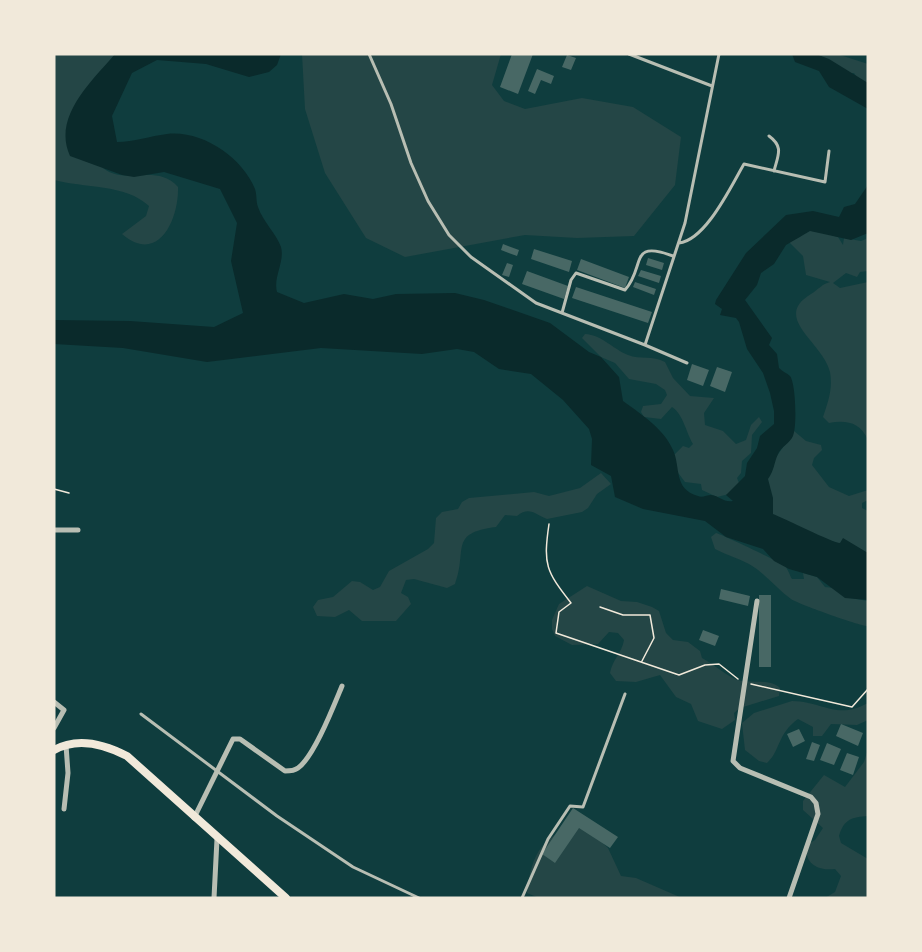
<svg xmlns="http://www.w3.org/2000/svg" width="922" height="952" font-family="'PT Sans',sans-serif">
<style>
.green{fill:#244646}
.water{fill:#0a2a2b}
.building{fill:#486865}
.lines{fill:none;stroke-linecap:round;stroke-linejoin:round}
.path{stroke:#f1e9da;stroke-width:1.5}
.service{stroke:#b8beb3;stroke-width:3}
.minor{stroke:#b8beb3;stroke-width:5}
.secondary{stroke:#f1e9da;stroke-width:8}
</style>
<rect width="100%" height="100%" fill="#0f3d3e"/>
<!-- green -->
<path class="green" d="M54,54H125L121,64L103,168C126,186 157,163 178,187C179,220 158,265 122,234L146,216L149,206C126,184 83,188 54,180Z
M302,54H501L492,85L504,101L525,109L582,98L633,107L681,137L675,185L634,236L577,238L525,235L405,257L366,238L325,173L305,109Z
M815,54H837L868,64V83H861L854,73H848Z
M868,229V271L860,272L857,277L846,273L833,283L840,288L868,282V440C860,422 846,420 829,423L823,417C828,402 833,389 830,372C823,342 771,318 811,294C819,289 822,284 830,282L806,275L803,256L789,242L800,237L805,231C815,230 827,234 838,237L843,245L844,238L861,241L866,239Z
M585,334C602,335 613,349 628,355C640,360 653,355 665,362L673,378L690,396L714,398L704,413L705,425L723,431L736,444L746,440L751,425L759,417L762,422L752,435L751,453L742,461L741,473L737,478L739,483L733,493L717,497L702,490L701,484L685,482L676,470L671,467L670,459L683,446L689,448L693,444C686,432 683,414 672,407L661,419L644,417L641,412L643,406L661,404L667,395L665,390L656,384L629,379L615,363L601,357L582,338Z
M794,431L806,441L821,445L822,450L814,458L812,465L829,487L849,496L868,490V500L862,503V508L868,511V553C847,544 782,530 771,512C765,503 766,486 764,475Z
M601,473L611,484L597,494L588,508L582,512L547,519C535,514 529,506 517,516L505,515L496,527C448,533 468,550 455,584L447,588L414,579L406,580L401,593L408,597L411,604L396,621H362L349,610L335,617L317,616L313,607L318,600L333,597L352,581L360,582L373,590L380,587L389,571L428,549L434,543L436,518L442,512L458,509L462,502L469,498L534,492L549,496L580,488Z
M716,533C721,534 780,562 785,566C788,569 790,576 792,579H804L803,573L817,577L825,587L842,589L850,598L868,601V626C862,627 796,603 791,599C776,588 765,573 749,564C738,558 726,555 715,549L711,537Z
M587,586L621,601L637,602L652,607L659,611L666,633L673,640L688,642L700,651L702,658C715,665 725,675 738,680C752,684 769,678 780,688L779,696L740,708L734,713L735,720L722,729L698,721L691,704L676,697L660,675L636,682L616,681L610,673C612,660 622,653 624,640L618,633L609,632L598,644L572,645L555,636L552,629V620L559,604Z
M792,701C825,702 836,720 868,703V720L857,725L831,724L822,736H813V727L798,719C777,734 781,750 767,763L759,761L745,750L742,723L754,713Z
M868,749V816C852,817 844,819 839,836L841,843L868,859V898H825L835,892L841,876L835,869C818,871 802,863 808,844L815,840L823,828L803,810V801L824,775L845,787L864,762Z
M585,826L608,848L621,876L636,878L682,898H539L527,893C531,854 544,830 585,826Z"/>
<!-- water -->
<path class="water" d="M115,54H281L277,65L269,72L249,77L206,64L157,60L132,73L112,116L117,142C134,142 150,136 167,134C202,130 242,157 255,189C257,195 256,202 258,207C263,222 276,233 281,247C285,262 273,277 277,292L304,303L344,294L373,299L396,294L455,293L484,300L550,323L589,352L601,357L619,377L623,401C641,414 664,429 673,450C681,467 673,489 698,496C702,498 707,495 711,495C720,496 724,503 733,501L726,495L745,476L747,463L757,448L760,436L774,424V411L770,393L763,373L747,349L739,322L736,318L720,315L722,309L715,304L716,300L746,253L786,215L813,211L839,217L844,207L855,204L868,185V233L851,240L810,231L786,245L774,264L761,273L757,285L745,300L772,338L769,345L777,354L779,368C783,372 787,373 790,376C796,384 797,427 793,436C790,443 781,447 778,454C774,463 774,471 768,479L773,498V514C784,518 833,543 840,543L843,538L868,553V600L845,598L817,577L789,569L774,561L763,549L726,537L705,521L643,509L615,497L611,476L591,465L592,439L589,429L563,400L531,374L499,369L474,352L457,349L422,354L321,348L207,362L123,348L54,344V320L130,321L214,327L243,313L231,261L237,223L220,189L164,172L134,177L122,175L70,156C52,117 92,81 115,54Z
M792,54H816L829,59L868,83V109L829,87L819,71L795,62Z"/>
<!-- building -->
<path class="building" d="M512,54H533L518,94L500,87Z
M567,55L576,58L571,70L562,67Z
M537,69L554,76L551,84L541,80L535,94L528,91Z
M503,244L519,250L517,256L501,250Z
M534,249L572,261L569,272L531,259Z
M648,258L664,263L662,270L646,265Z
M581,259L629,277L625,288L577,270Z
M507,263L513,265L509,277L502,275Z
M641,270L661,276L659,283L638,276Z
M527,271L568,286L564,299L522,284Z
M635,282L656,289L654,295L633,287Z
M576,287L652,312L648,323L572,298Z
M692,364L709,370L703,386L687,380Z
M717,367L732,372L725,392L710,386Z
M721,589L750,596L748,606L719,599Z
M759,595H771V667H759Z
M703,630L719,636L715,646L699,640Z
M841,724L863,733L858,746L836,736Z
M799,729L805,741L793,747L787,734Z
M812,742L820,745L814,761L806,759Z
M827,743L841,749L834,765L820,760Z
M847,753L859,757L853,775L840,770Z
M573,808L618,837L610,848L579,828L555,863L542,854Z"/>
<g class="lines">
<!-- path -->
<path class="path" d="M54,489L69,493
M549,524C543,565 546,571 571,603L559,612L556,633L679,675L705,665L719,664L738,679
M600,607L623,615H650L654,638L642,661
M751,684L852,707L868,689"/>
<!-- service -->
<path class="service" d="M369,54L391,104L411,163L428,201L449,235L471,257L536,303L645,345L685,223L719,54
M629,54L712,86
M769,136C784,147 778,155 774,171
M679,243C706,240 731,186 744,164L825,182L829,151
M562,313L571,280L576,273L625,290C646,267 628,239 673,256
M645,345L687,363
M141,714L277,816L353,867L419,898
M522,898L548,839L570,806L583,807L625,694"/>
<!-- minor -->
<path class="minor" d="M54,530H78
M757,601L733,761L740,768L811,797L816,803L818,814L789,898
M54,702L64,710L54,728
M64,809L68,773L66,745
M194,818L233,739H240L285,771C290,771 294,771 298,768C314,757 334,705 342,686
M214,898L217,839"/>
<!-- secondary -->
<path class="secondary" d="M54,750C77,737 104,744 127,756L286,898"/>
</g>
<!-- border -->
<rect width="922" height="952" fill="none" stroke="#f1e9da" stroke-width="111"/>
</svg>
